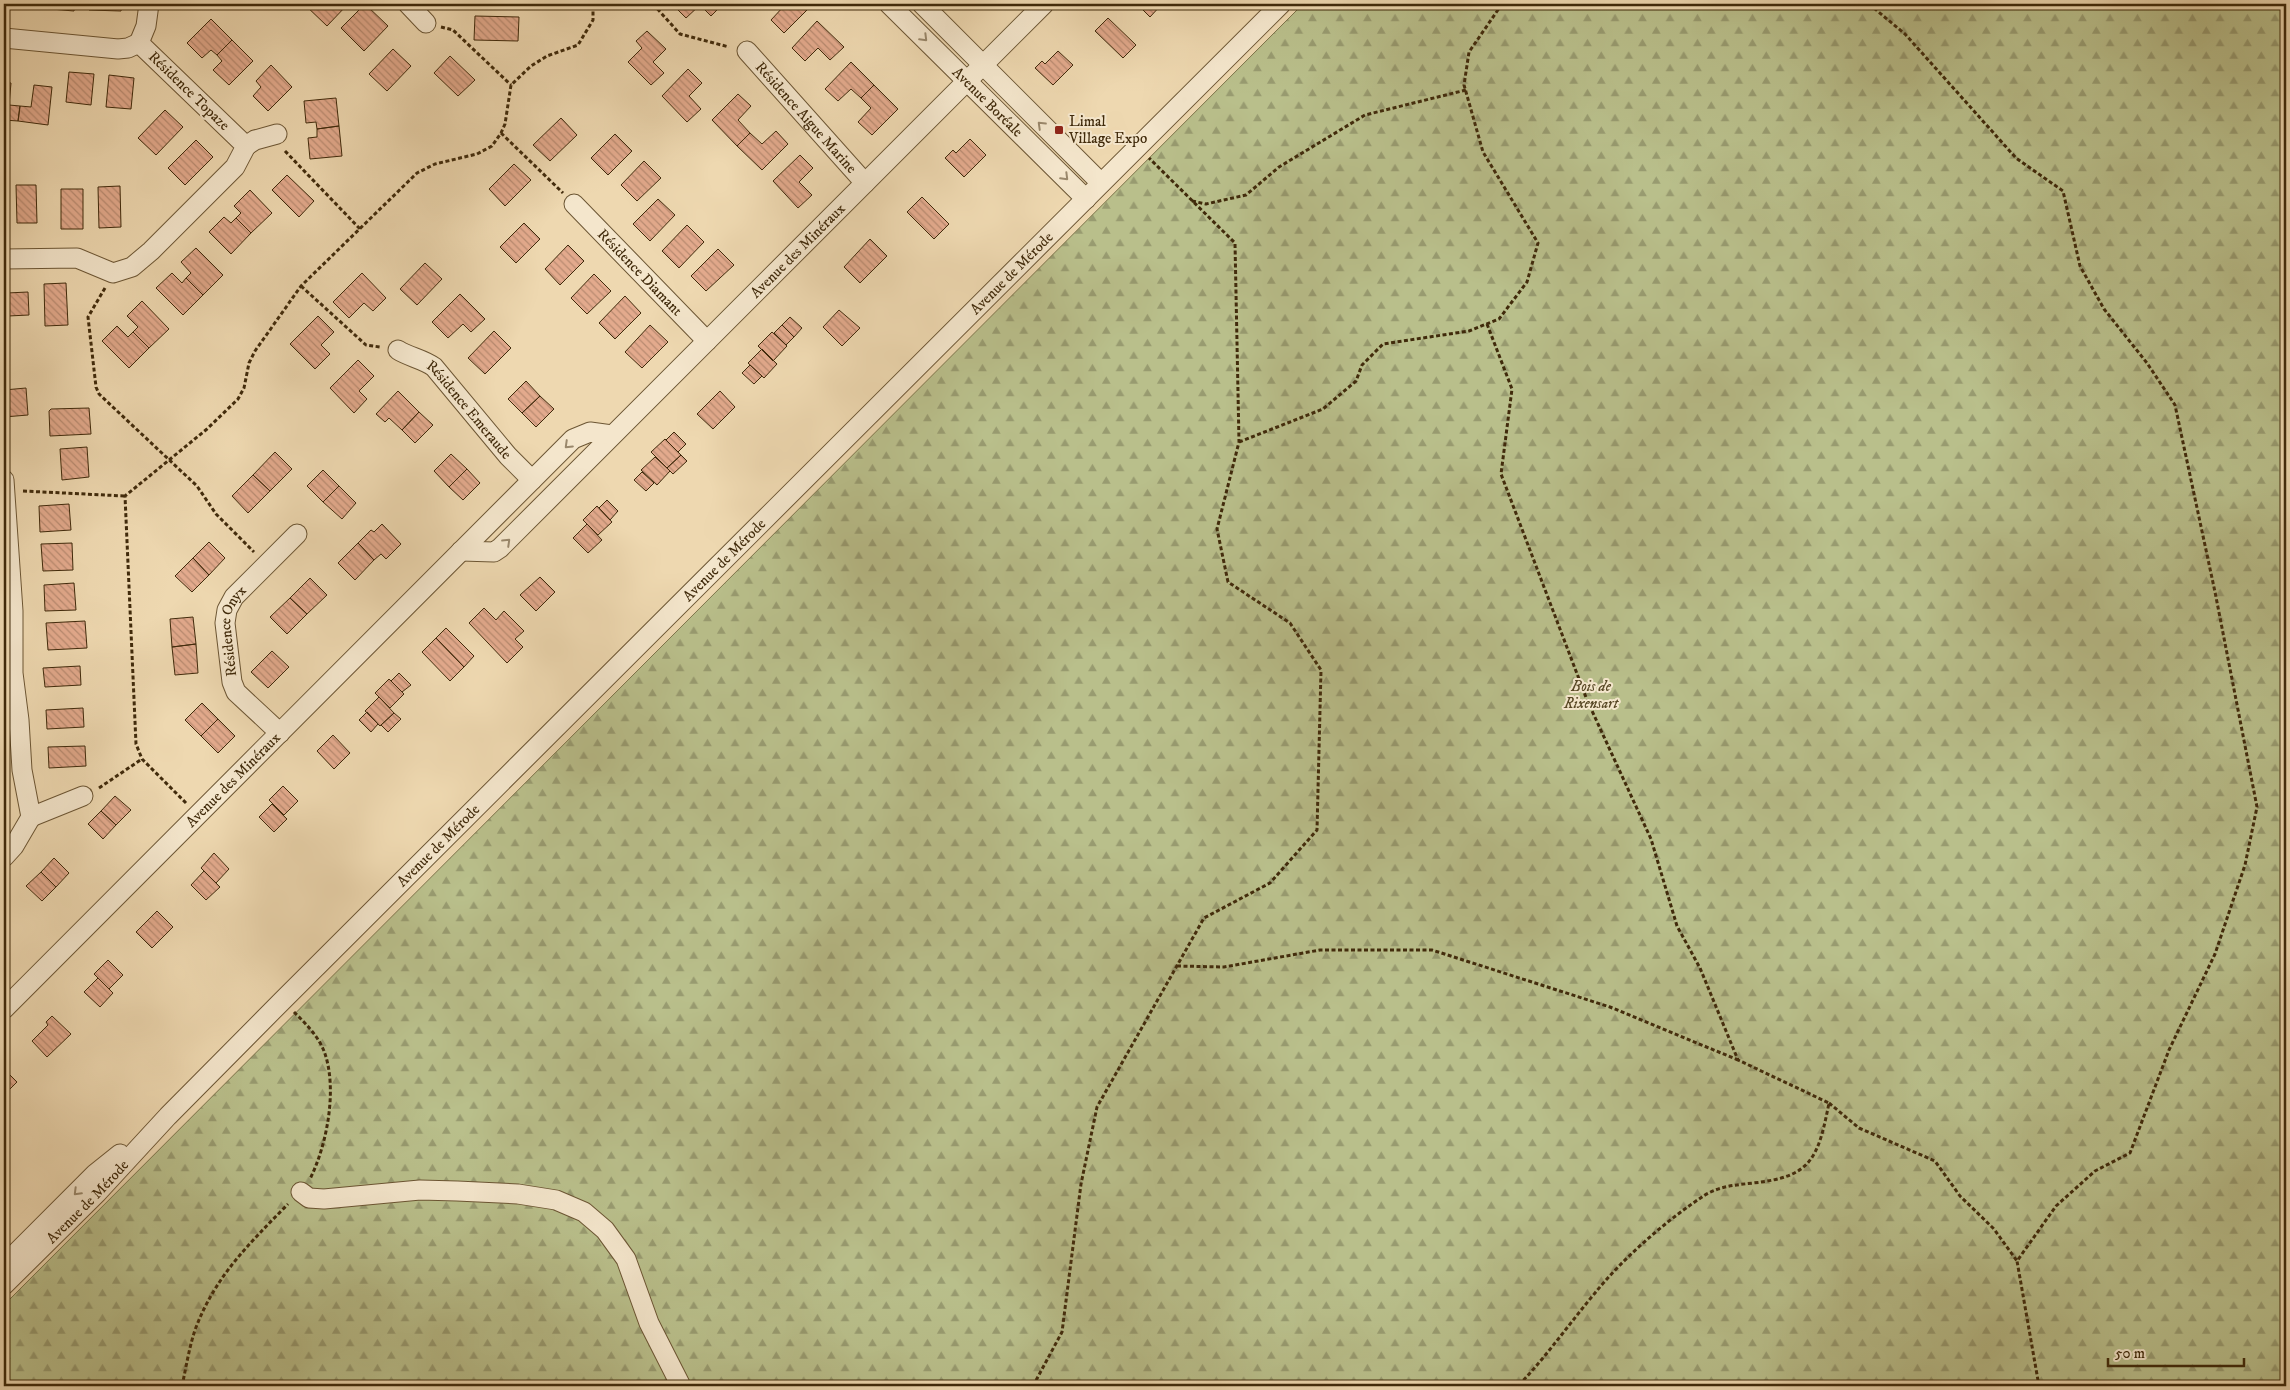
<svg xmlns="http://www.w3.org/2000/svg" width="2290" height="1390" font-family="'IM FELL DW Pica',serif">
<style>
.forest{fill:url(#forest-firs);stroke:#7c744b}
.building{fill:url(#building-back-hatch);stroke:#402a0b}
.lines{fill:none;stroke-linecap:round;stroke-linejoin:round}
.minor-casing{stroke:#6c5634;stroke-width:21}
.path{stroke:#402a0b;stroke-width:3;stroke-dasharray:4 2.5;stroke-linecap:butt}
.minor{stroke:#f4e6cc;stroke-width:19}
.oneway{stroke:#9a886c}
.poi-dot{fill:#8f2418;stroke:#f4e6cc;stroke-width:2}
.labels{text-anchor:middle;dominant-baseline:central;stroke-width:4;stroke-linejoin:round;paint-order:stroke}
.street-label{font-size:15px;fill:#402a0b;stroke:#f4e6cc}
.poi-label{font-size:15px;fill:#402a0b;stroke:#f4e6cc;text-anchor:start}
.park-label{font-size:15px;font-style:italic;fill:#584825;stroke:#f4e6cc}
</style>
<defs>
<pattern id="forest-firs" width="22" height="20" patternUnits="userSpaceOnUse" patternTransform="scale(1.25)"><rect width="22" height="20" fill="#b9bf8b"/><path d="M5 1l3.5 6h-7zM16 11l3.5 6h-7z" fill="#989b70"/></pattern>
<pattern id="building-back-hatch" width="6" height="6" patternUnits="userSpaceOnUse" patternTransform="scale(1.25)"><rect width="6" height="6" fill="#e3aa8d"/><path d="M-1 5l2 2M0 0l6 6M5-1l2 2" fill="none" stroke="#b98b71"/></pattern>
</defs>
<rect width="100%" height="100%" fill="#eed8b0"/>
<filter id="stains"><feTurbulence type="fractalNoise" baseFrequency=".004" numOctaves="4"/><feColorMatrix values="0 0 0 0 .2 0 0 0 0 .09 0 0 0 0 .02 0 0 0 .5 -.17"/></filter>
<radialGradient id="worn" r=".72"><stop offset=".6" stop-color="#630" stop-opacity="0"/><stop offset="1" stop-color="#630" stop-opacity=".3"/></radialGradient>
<!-- forest -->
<path class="forest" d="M1303,4H2286V1386H4V1305Z"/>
<!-- building -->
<path class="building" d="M5,4H24V6Z
M52,4H75L74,11L51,9Z
M90,4H122L121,11L89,10Z
M304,4H348L327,26Z
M365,4L388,26L364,51L341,28Z
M675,4H723L711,16L700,5L686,18L673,5Z
M782,4H808L811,6L784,33L771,20L784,6Z
M1137,4H1162L1150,17Z
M475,16L519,17L518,41L474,40Z
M1108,18L1136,45L1123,58L1095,31Z
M211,19L232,40L217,55L211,50L202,58L187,43Z
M817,21L844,47L830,60L818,48L805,61L792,48Z
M647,31L666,49L653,62L664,73L651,85L628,62L642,48L636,41Z
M232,40L253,61L229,85L213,70L222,61L217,55Z
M393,49L411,66L387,91L369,74Z
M1058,51L1073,65L1053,85L1035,68L1042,61L1045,64Z
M450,56L475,80L458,96L434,73Z
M851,62L874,85L861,98L851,89L838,101L825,89Z
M271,65L292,87L268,111L253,96L261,87L256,81Z
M688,69L702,83L689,96L701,109L687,122L662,96Z
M69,72L94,74L91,105L66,102Z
M109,75L134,78L131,109L106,107Z
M4,82L11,83L9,105L20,106L18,121L4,120Z
M34,85L52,87L48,125L18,121L20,106L31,107Z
M874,85L898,109L872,135L858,122L871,108L861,98Z
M738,94L751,106L738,120L750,133L737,146L712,120Z
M336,98L339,126L317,129L316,122L306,123L304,101Z
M165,110L183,127L156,155L138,138Z
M561,118L577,135L550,161L533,145Z
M339,126L342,156L310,159L308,138L317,137V129Z
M776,131L788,144L762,170L737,146L750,133L762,144Z
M615,134L632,151L608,175L591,158Z
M970,139L986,155L964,177L945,158L953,150L956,153Z
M196,140L213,157L185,185L168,168Z
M800,155L813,168L799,182L812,195L798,208L773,181Z
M644,161L661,178L637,201L621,185Z
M514,164L531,180L505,206L489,189Z
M287,175L314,201L299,217L272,190Z
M16,185H36L37,223H17Z
M120,186L121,227L99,228L98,187Z
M61,189H83V229H61Z
M250,190L272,213L251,233L236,218L241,213L234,206Z
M922,197L949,224L934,239L907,212Z
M658,199L675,215L650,241L633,224Z
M224,217L231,223L236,218L251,233L231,254L209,232Z
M524,223L540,239L516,263L500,247Z
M687,225L704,242L679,268L662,251Z
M870,239L887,256L860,283L844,267Z
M568,245L584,261L560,285L545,269Z
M196,248L223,275L203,295L186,278L191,273L181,262Z
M718,249L734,265L706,291L691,276Z
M425,263L442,279L417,305L400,289Z
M172,273L182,283L186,278L203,295L183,315L156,288Z
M362,273L386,298L373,311L364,303L349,318L333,302Z
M594,274L611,291L587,314L571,298Z
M66,283L68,325L45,326L44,284Z
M28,292L29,315L8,316L7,293Z
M460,294L485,319L471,332L463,324L448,338L432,322Z
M625,296L641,313L615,339L599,323Z
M142,301L169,329L149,348L133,332L138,327L127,316Z
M839,310L860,328L842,346L823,327Z
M318,316L334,332L321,345L330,354L315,369L290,344Z
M790,317L802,328L794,337L782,325Z
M650,325L668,342L642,368L625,352Z
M782,325L794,337L786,345L774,333Z
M117,326L128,337L133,332L149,348L129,368L102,341Z
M494,331L511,348L485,374L468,358Z
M772,332L787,346L773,361L758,346Z
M762,349L777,364L764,378L748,363Z
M358,360L374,376L359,391L367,399L354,413L330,388Z
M750,365L762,376L754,384L742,373Z
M526,381L540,396L522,413L508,399Z
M26,388L28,415L4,417V390Z
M398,391L419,412L402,430L389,418L385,422L376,414Z
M720,391L735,407L713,429L697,414Z
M540,396L554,409L536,427L522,413Z
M89,408L91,434L50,436L49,411L51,409Z
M419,412L433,425L415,443L402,430Z
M674,432L686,444L678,452L666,440Z
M665,439L681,455L667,468L651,452Z
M87,447L89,477L62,480L60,449Z
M275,452L292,469L270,491L253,475Z
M451,454L467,469L449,487L434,471Z
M681,455L687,461L673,474L667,468Z
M655,457L670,471L657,485L641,470Z
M467,469L480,483L463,500L449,487Z
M323,470L339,486L323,502L307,486Z
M642,472L654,483L646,491L634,480Z
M253,475L270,491L248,513L232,496Z
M339,486L356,503L342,519L323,502Z
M607,500L618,511L610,520L599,508Z
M69,504L71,530L40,532L39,506Z
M597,506L612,522L598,535L583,520Z
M382,524L401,544L386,559L381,554L374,560L358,543L371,530L374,532Z
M587,524L602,540L588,553L573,538Z
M209,542L225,558L209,575L193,558Z
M72,543L73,570L43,571L41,544Z
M358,543L374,560L355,580L338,563Z
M193,558L209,575L192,592L175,576Z
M540,577L555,592L536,611L520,595Z
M310,578L327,595L307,614L290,598Z
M74,583L76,610L45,611L44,585Z
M290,598L307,614L287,634L270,617Z
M484,608L496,620L504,611L524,631L515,639L523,647L507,663L469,623Z
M193,617L196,644L172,647L170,619Z
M85,621L87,648L48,650L46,623Z
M446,628L474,656L464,667L436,638Z
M436,638L464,667L450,681L422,652Z
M196,644L198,673L175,675L172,647Z
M272,651L289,667L268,688L251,672Z
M80,666L81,685L45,687L43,668Z
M399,673L411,685L402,692L391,681Z
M389,679L404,694L390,708L375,693Z
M379,697L394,713L380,726L365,711Z
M202,703L218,719L201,736L185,720Z
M83,708L84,727L47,729L46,710Z
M367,712L378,724L371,732L359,720Z
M394,713L401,719L388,732L381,725Z
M218,719L235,736L218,753L201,736Z
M333,735L350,753L334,769L317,751Z
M85,746L86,766L49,768L48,747Z
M283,786L298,801L284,815L269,800Z
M115,796L131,810L116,825L101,811Z
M272,804L287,819L274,832L259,817Z
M101,811L116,825L103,839L88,824Z
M214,853L229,869L216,883L201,868Z
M54,858L69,873L56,887L41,872Z
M204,871L220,887L206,900L191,885Z
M41,872L56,887L42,901L26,886Z
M157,911L173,927L152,948L136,932Z
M108,960L123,975L109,989L94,974Z
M98,978L113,993L100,1007L84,992Z
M52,1016L71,1034L47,1057L32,1041L48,1025L46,1022Z
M4,1069L17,1082L4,1095Z"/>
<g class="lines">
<!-- minor casing -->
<g class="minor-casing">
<g id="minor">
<path d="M408,4L426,23"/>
<path id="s1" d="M889,4L1086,199"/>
<path d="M922,4L1101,183"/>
<path d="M4,38L118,49L128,48L139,43"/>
<path d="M139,43L146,26L149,4"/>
<path id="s2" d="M747,51L865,183"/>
<path d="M246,146L255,140L277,134"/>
<path id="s3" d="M574,204L707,341"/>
<path d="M4,259L77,258L113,273L132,267L151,251L235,167L246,146L139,43"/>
<path id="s4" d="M398,350C409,357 423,359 434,367L508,456L532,480"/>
<path d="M4,480L13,611V673L19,720L22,770L31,817L14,846L4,857"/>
<path id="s5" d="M461,551L494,552L500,548L1044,4"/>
<path id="s6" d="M280,733L236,692L232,682L225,623L227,610L234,597L297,534"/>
<path d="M31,817L83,796"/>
<path id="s7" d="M4,1009L573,439L590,432L612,435"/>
<path d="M301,1192L309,1198L324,1199L420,1190L457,1191L518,1194L556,1200L584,1212L605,1230L626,1259L649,1323L681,1386"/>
<path d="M4,1265L95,1174L120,1154"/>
<path id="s8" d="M4,1285L97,1193L168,1116L283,1000L1281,4"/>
</g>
</g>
<!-- path -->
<path class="path" d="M653,4L680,34L729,47
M1869,4L1905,34L2016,158L2063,191L2080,266L2104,309L2147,363L2175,405L2215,592L2257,807L2245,865L2215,954L2169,1050L2130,1153L2095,1171L2056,1206L2017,1261L2039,1386
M441,27L453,30L511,85
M501,133L563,193
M285,151L361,230
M1192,201L1206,204L1246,195L1279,167L1365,115L1466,90
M301,286L366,345L380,347
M105,288L88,317L96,387L99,394L197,486L216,514L254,552
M1487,324L1512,389L1501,474L1587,700L1651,839L1677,926L1700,968L1738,1060L1829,1103C1818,1158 1812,1177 1753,1183C1736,1185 1720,1186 1705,1195C1668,1219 1623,1258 1595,1293C1569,1324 1546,1357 1518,1386
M1239,442L1323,409L1356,381L1362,365L1383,344L1469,331L1499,319L1527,282L1538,243L1483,152L1464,85L1469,52L1502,4
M23,491L125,496
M99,788L142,759
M186,803L142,759L136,744L125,496L207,429L238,399L244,388L249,363L255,351L301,286L417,173L435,164L477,154L492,146L501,133L505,124L511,85L531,66L547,56L578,45L593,20V4
M1177,966L1224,967L1320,950H1432L1610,1007L1738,1060
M294,1012C306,1024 318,1036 324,1051C338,1088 327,1145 310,1179
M1829,1103L1859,1128L1935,1161L1960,1196L1994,1229L2017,1261
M182,1386C186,1368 189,1348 195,1330C215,1276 249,1244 288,1204
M1033,1386L1062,1332L1081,1184L1097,1107L1204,918L1270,883L1317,830L1321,670L1290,623L1228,582L1217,529L1239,442L1235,243L1149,158"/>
<!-- minor -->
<use href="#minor" class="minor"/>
</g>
<!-- one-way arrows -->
<defs><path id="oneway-chevron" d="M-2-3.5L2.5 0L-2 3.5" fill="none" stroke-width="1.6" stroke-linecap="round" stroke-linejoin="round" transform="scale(1.25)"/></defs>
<g class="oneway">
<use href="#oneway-chevron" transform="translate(924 38) rotate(45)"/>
<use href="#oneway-chevron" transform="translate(1041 125) rotate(-136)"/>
<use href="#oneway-chevron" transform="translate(1065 177) rotate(45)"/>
<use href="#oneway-chevron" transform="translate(568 445) rotate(136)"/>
<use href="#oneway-chevron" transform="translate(507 542) rotate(-44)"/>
<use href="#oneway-chevron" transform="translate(77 1192) rotate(135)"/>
</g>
<!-- markers -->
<rect class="poi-dot" x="1054" y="125" width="10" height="10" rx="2.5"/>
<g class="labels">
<!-- street labels -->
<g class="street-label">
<text transform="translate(189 91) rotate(44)">Résidence Topaze</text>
<text stroke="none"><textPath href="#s1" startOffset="139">Avenue Boréale</textPath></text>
<text stroke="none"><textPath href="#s2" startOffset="89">Résidence Aigue Marine</textPath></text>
<text stroke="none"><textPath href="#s5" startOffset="461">Avenue des Minéraux</textPath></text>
<text stroke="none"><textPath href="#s3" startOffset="95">Résidence Diamant</textPath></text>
<text stroke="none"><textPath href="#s8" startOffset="1428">Avenue de Mérode</textPath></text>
<text stroke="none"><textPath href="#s4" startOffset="95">Résidence Emeraude</textPath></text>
<text stroke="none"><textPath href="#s8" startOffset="1022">Avenue de Mérode</textPath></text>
<text stroke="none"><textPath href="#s6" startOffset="124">Résidence Onyx</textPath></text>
<text stroke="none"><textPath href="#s7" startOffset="324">Avenue des Minéraux</textPath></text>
<text stroke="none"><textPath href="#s8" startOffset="618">Avenue de Mérode</textPath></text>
<text stroke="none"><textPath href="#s8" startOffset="118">Avenue de Mérode</textPath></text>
</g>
<!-- poi labels -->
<g class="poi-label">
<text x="1069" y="121">Limal<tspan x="1069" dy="17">Village Expo</tspan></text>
</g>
<!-- park labels -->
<g class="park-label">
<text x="1591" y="686">Bois de<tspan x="1591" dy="17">Rixensart</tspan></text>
</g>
</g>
<!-- margin -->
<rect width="2290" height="1390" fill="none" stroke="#eed8b0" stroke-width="20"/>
<rect x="5" y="5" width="2280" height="1380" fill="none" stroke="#402a0b" stroke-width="2.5"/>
<rect x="10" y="10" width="2270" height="1370" fill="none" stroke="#402a0b"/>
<!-- scale -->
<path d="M2108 1358v8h136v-8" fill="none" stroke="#402a0b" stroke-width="2.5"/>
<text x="2115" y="1358" font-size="15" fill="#402a0b" stroke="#f4e6cc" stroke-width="4" paint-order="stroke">50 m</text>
<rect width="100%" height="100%" filter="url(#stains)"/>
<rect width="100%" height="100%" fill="url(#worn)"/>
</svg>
